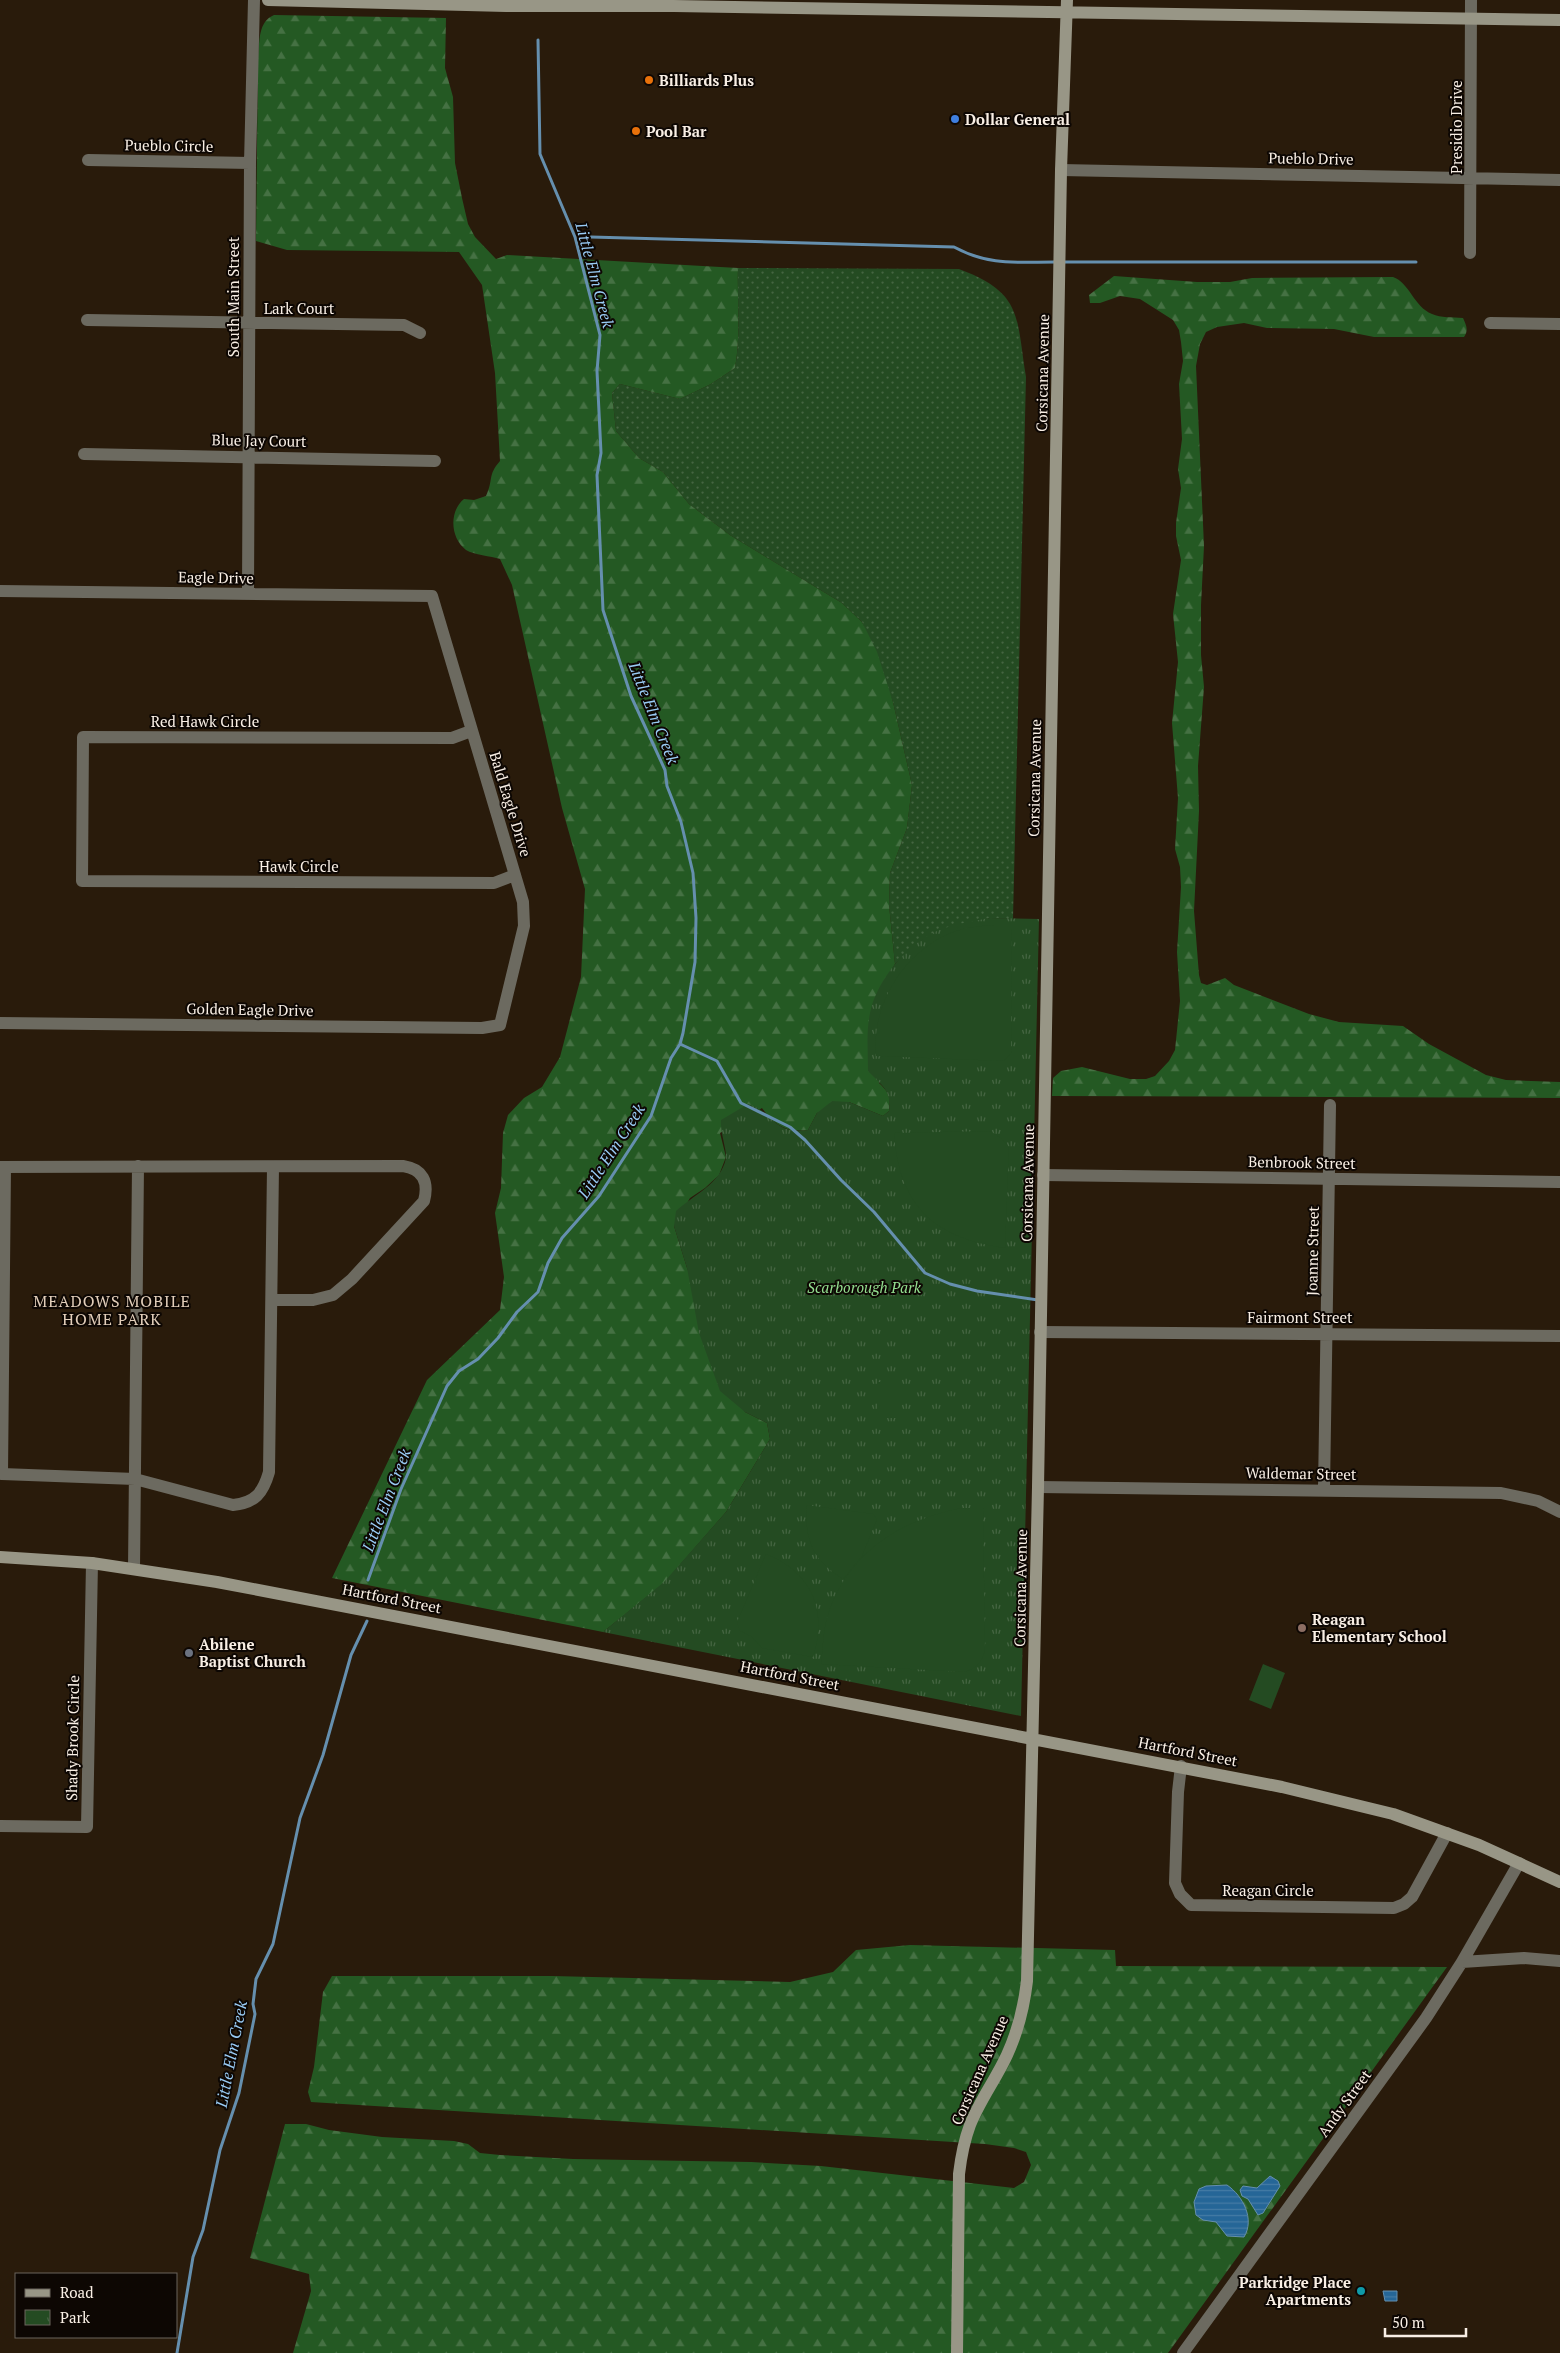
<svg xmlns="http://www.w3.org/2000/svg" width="1560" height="2353" font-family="'PT Serif',serif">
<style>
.grass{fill:url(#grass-dots)}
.forest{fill:url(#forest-firs)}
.park{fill:url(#park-tufts)}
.garden{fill:#244b22}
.water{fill:url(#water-rules);stroke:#658fae}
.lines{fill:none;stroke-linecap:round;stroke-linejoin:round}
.stream{stroke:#658fae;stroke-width:3}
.street{stroke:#6c6a60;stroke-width:12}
.secondary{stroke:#989686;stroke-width:12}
.food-dot{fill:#e8710a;stroke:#0d0703;stroke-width:2}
.shop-dot{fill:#3f7fe0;stroke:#0d0703;stroke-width:2}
.education-dot{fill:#8d6e63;stroke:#0d0703;stroke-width:2}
.worship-dot{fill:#6b7280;stroke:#0d0703;stroke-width:2}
.culture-dot{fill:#0f9aa8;stroke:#0d0703;stroke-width:2}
.labels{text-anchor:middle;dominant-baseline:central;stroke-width:4;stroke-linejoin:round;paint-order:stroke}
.poi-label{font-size:15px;font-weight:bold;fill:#f9efe5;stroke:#0d0703;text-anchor:start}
.street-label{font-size:15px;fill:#f9efe5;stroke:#0d0703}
.park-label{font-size:15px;font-style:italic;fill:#93de8f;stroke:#0d0703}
.water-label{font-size:16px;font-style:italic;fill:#99cbf5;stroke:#0d0703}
.neighbourhood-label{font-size:16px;letter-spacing:1px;fill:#e3cfbb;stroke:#0d0703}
</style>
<defs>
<pattern id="grass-dots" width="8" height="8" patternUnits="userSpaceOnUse" patternTransform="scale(1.25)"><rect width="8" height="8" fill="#244b22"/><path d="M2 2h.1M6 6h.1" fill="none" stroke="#456542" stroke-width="1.8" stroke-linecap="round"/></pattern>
<pattern id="forest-firs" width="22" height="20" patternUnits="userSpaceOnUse" patternTransform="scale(1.25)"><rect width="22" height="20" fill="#245923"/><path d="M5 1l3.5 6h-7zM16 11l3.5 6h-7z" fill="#457143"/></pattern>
<pattern id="park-tufts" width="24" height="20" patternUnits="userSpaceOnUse" patternTransform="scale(1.25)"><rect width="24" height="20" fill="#244b22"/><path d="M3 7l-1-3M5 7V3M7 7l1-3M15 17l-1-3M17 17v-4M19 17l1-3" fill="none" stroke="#456542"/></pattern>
<pattern id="water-rules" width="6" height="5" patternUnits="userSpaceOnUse" patternTransform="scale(1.25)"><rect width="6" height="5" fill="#256697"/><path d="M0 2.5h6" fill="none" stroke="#457ca5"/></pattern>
</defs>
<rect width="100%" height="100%" fill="#291b0b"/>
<!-- grass -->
<path class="grass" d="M738,268L959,269C1023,293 1016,316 1026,377L1013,919L990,918L922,940L895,964L889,905L890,873L907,828L912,785L893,702L862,622L842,603L730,535L689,504L663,472L639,458L616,431L612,393L620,384L680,399L711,384L735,368C741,335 737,302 738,268Z"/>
<!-- forest -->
<path class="forest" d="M274,15L446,18L445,68L453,97L455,163L462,198L468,224L475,237L496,259L507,255L738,268C737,301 741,335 735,368L711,384L680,399L620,384L612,393L616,431L639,458L663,472L689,504L730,535L842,603L862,622L877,652L893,702L912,785L907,828L890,873L889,905L895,964L877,994L879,1083C889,1092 891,1097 889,1111L883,1116L849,1102L817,1113L808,1130C787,1133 774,1125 762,1108L720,1133L726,1157L719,1175L705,1188L690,1198L674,1226L687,1268L745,1412L767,1423L770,1439L726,1512L664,1583L603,1632L332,1578L427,1380L500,1310L504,1277L495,1213L501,1188L503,1133L508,1115L524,1098L542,1087L560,1057L581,977L585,889L562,808L512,585L500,559C491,556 474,555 466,550C450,538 449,511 464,499L474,500L486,496C494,479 487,476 500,461L495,373L482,285L459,252L287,250L256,241L258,56C260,40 258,22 274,15Z
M1114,276L1197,282H1230L1252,278L1393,277C1409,282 1414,307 1432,314C1441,318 1452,317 1463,318C1466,325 1469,330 1464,337H1374L1334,329L1267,328L1244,323L1217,327L1206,332L1200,344L1196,366L1204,546L1201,605V655L1204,687L1198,766L1199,811L1194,911L1199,975L1201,983L1207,985L1225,978L1234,985L1309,1014L1339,1022L1403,1026L1429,1044L1486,1075L1506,1080L1560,1082V1098L1052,1096L1053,1078L1061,1071L1082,1067L1130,1079H1146L1155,1076L1169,1061L1175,1050L1180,1001L1177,952L1181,887L1180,867L1175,849L1178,798L1172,723L1178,662L1173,614L1181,560L1176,536V523L1181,488L1178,469L1182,439L1179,384L1183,361L1181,342L1179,330L1173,320L1140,299L1120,296L1100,303H1090L1089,295Z
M910,1945L1115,1950L1116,1966L1447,1967L1168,2353H293L311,2291L309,2274L250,2258L285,2124H306L329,2130L382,2137L454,2141L468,2144L480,2153L500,2155L573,2159L751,2162L821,2166L1014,2188L1024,2182L1031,2165L1026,2152L1014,2148L985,2144L311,2102L308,2092L314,2067L323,1992L332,1976H552L790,1982L833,1972L856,1950Z"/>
<!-- park -->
<path class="park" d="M990,918L1039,919L1021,1716L603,1632L664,1582L726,1512L770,1439L767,1423L745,1412L720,1391L699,1333L687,1268L674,1226L676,1211C693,1195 721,1184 726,1158C727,1151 720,1132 721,1120L748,1104C775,1112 772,1135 808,1130L817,1113L832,1101L849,1102L883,1116L889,1111C892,1090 881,1085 868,1071C868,1052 866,1032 870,1013C877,979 909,941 942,929C958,923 974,921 990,918Z"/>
<!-- garden -->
<path class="garden" d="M994,925H1012L1011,1054L1003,1061L876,1056C871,1004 905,949 956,931C968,927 981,926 994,925Z
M990,1131L1001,1138L1009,1147L1005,1248C934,1238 899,1206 894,1133Z
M916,1334H940V1354H916Z
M878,1382H899V1418H878Z
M806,1505L873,1514L877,1519L862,1556L843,1579C811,1558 806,1542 806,1505Z
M962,1508H983L985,1651C981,1663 977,1668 964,1672L821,1664C823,1649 823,1632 827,1618C846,1554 899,1520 962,1508Z
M766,1554C812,1572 828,1611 813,1657L762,1648L751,1636L740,1631L737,1622Z
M1263,1664L1285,1673L1271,1709L1249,1700Z"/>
<!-- water -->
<path class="water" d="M1270,2176L1278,2181L1280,2186L1263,2213L1258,2215L1248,2199L1242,2196L1240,2190L1243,2186L1257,2188Z
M1227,2185C1243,2196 1255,2219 1244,2237L1227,2236L1216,2222L1203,2220L1196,2215L1194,2202L1199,2189L1206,2186Z
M1383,2291H1397V2301H1385Z"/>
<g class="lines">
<!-- stream -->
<path class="stream" d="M591,237L954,247C989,266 1016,262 1055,262
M1061,262H1416
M680,1044L717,1061L741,1103L790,1127L805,1140L841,1180L874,1212L925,1273L950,1284L977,1291L1038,1300
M368,1580L401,1489L447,1386L459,1371L478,1359L498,1338L517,1312L538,1292L548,1263L562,1238L599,1196L651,1116L671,1058L680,1044L683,1033L695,962L696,918L693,873L681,822L667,786L665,770L631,696L603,610L597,475L601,453L597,371L600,335L575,237L540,154L538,40
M177,2353L193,2257L203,2230L220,2150L239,2093L255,2014L253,2004L256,1979L273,1944L300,1818L323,1755L351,1655L367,1621"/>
<!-- street -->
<path class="street" d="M88,160L250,163
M1061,170L1560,180
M1470,253L1471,0
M87,320L404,325L420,333
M1490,323L1560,324
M84,454L435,461
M0,591L432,596L523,902L524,926L500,1025L482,1028L0,1023
M248,593L250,163L254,0
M471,731L452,738L83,737L82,881L494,883L515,875
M0,1167L403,1166C423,1169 429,1182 424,1201L352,1279L333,1295L313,1300H272
M5,1167L2,1474L135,1479L233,1505C255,1503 263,1493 269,1472L273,1167
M1043,1175L1560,1182
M1040,1332L1560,1336
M1038,1487L1501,1493L1538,1501L1560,1512
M1324,1489L1330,1105
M134,1569L138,1166
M1181,1766L1178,1792L1175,1883L1180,1894L1191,1905L1394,1908L1404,1904L1412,1897L1447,1833
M0,1826L87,1827L92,1563
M1462,1962L1524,1958L1560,1961
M1183,2353L1426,2018L1462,1962L1519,1863"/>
<!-- secondary -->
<path class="secondary" d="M268,0L506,6H674L1560,20
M0,1557L92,1563L217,1582L1282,1787L1393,1814L1479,1845L1560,1882
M957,2353L959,2174C961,2157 964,2141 970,2125C980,2100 996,2079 1007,2055C1018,2031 1024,2007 1027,1981L1038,1487L1061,170L1067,0"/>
</g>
<!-- markers -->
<g class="food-dot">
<circle cx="649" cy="80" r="5"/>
<circle cx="636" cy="131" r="5"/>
</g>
<circle class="shop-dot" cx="955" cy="119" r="5"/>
<circle class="education-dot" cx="1302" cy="1628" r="5"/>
<circle class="worship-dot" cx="189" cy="1653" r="5"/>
<circle class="culture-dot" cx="1361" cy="2291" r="5"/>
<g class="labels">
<!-- poi labels -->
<g class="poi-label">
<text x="659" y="80">Billiards Plus</text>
<text x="965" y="119">Dollar General</text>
<text x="646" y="131">Pool Bar</text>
<text x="1312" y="1619">Reagan<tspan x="1312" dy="17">Elementary School</tspan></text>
<text x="199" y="1644">Abilene<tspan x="199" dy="17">Baptist Church</tspan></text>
<text x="1351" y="2282" text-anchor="end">Parkridge Place<tspan x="1351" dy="17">Apartments</tspan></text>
</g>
<!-- street labels -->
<g class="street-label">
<text transform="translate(1456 127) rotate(-90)">Presidio Drive</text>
<text transform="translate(169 145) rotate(1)">Pueblo Circle</text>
<text transform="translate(1311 158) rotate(1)">Pueblo Drive</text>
<text transform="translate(233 297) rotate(-90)">South Main Street</text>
<text x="299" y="308">Lark Court</text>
<text transform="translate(1042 373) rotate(-89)">Corsicana Avenue</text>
<text transform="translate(259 440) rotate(1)">Blue Jay Court</text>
<text transform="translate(216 577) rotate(1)">Eagle Drive</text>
<text x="205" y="721">Red Hawk Circle</text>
<text transform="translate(1034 778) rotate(-89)">Corsicana Avenue</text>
<text transform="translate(511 804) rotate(73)">Bald Eagle Drive</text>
<text x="299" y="866">Hawk Circle</text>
<text transform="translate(250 1009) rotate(1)">Golden Eagle Drive</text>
<text transform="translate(1302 1162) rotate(1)">Benbrook Street</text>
<text transform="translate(1027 1183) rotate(-89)">Corsicana Avenue</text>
<text transform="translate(1312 1251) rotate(-89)">Joanne Street</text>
<text x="1300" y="1317">Fairmont Street</text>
<text transform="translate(1301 1473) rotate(1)">Waldemar Street</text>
<text transform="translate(1020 1588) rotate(-89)">Corsicana Avenue</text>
<text transform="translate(392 1598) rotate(11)">Hartford Street</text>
<text transform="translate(790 1675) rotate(11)">Hartford Street</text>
<text transform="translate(72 1738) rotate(-89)">Shady Brook Circle</text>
<text transform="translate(1188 1751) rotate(11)">Hartford Street</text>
<text x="1268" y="1890">Reagan Circle</text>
<text transform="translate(979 2070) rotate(-66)">Corsicana Avenue</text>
<text transform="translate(1344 2103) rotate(-54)">Andy Street</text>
</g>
<!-- park labels -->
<g class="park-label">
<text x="864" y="1287">Scarborough Park</text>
</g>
<!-- water labels -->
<g class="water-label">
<text transform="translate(595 275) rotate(75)">Little Elm Creek</text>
<text transform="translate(654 713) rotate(68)">Little Elm Creek</text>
<text transform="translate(611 1151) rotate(-57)">Little Elm Creek</text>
<text transform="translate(386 1500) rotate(-69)">Little Elm Creek</text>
<text transform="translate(231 2054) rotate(-79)">Little Elm Creek</text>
</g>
<!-- neighbourhood labels -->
<g class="neighbourhood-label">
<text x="112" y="1301">MEADOWS MOBILE<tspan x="112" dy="18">HOME PARK</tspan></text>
</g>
</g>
<!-- legend -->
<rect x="15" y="2273" width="162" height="65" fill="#0d0703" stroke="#6b645d"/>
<rect x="25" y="2289" width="25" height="8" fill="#989686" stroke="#6b645d"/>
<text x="60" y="2298" font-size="15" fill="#f9efe5">Road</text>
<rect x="25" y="2310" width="25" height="15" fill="url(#park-tufts)" stroke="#6b645d"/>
<text x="60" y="2323" font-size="15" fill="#f9efe5">Park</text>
<!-- scale -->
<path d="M1385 2328v8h81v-8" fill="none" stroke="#f9efe5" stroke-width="2.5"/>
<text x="1392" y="2328" font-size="15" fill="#f9efe5" stroke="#0d0703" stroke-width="4" paint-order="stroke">50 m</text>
</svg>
